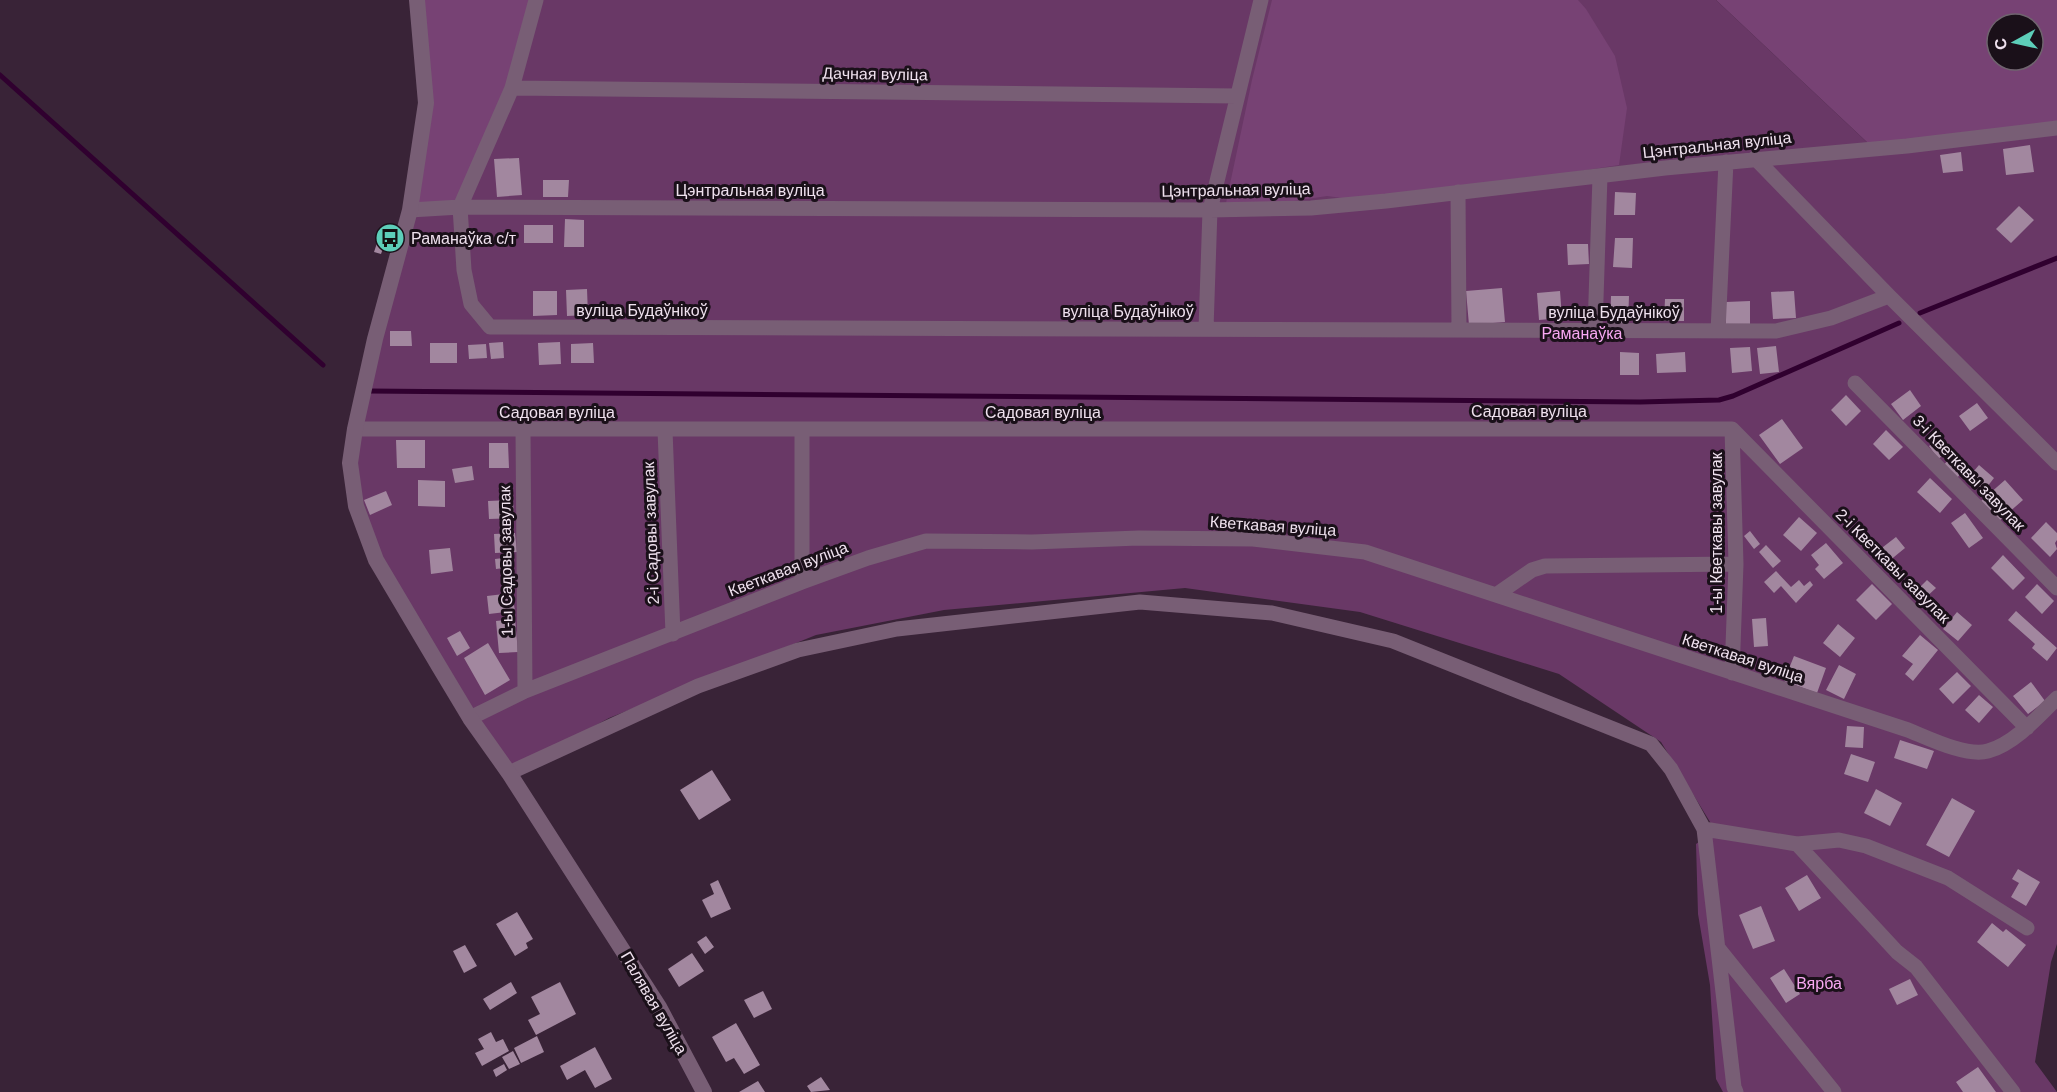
<svg xmlns="http://www.w3.org/2000/svg" width="2057" height="1092" font-family="Helvetica,sans-serif">
<style>
.green{fill:#693866}
.forest{fill:#774274;fill-rule:evenodd}
.lines{fill:none;stroke-linecap:round;stroke-linejoin:round}
.stream{stroke:#30002f;stroke-width:5}
.building{fill:#a2879f}
.minor{stroke:#785e75;stroke-width:15}
.secondary{stroke:#785e75;stroke-width:16}
.labels{text-anchor:middle;dominant-baseline:central;stroke-width:6;stroke-linejoin:round;paint-order:stroke}
.street-label{font-size:16px;fill:#efe1ee;stroke:#1a1019}
.poi-label{font-size:16px;fill:#efe1ee;stroke:#1a1019;text-anchor:start}
.park-label{font-size:16px;fill:#f8a8f2;stroke:#1a1019}
</style>
<rect width="100%" height="100%" fill="#392337"/>
<!-- green -->
<path class="green" d="M417,0H1716L1870,145L2057,123V944L2051,962L2035,1062L2057,1092H1723L1716,1079L1710,985L1698,914L1696,844L1715,830L1661,742L1559,674L1360,612L1185,588L944,610L816,635L609,718L509,773L376,560L350,463L426,103Z"/>
<!-- forest -->
<path class="forest" d="M417,0H536L512,88L460,207L410,210L426,103Z
M1272,0H1578L1586,9L1615,56L1627,108L1619,165L1535,178L1349,199L1327,196L1281,203H1226L1252,80Z
M1716,0H2057V123L1870,145ZM1997,24H2033V60H1997Z"/>
<g class="lines">
<!-- stream -->
<path class="stream" d="M0,75L323,365
M1920,313L2057,258
M369,391L1640,402L1719,400L1733,396L1899,323"/>
</g>
<!-- building -->
<path class="building" d="M2030,145L2034,172L2006,175L2003,149Z
M1961,152L1963,171L1943,173L1940,155Z
M519,158L522,195L497,197L494,159Z
M543,180H569L568,197H543Z
M1615,192L1636,193L1635,215H1614Z
M2019,206L2034,220L2011,243L1996,229Z
M565,219L584,220V247H564Z
M524,225H553V243H524Z
M379,237L386,240L381,254L374,252Z
M1615,238H1633L1632,268L1613,267Z
M1567,244H1588L1589,264L1568,265Z
M1502,288L1505,322L1469,325L1466,291Z
M587,289L588,315L567,316L566,290Z
M533,291H557V315L533,316Z
M1560,291L1562,318L1539,320L1537,293Z
M1794,291L1796,318L1773,319L1771,292Z
M1611,296H1629L1628,324L1610,323Z
M1665,299H1684V321H1664Z
M1750,301V325H1726V302Z
M390,331H411L412,346H390Z
M503,342L504,358L491,359L489,343Z
M560,342L561,364L539,365L538,343Z
M430,343H457V363H430Z
M593,343L594,363H571V344Z
M486,344L487,358L469,359L468,345Z
M1776,346L1779,372L1760,374L1757,348Z
M1750,347L1752,371L1732,373L1730,348Z
M1620,352L1639,353V375H1620Z
M1685,352L1686,372L1657,373L1656,354Z
M1910,390L1921,406L1903,420L1891,404Z
M1846,395L1861,411L1846,426L1831,410Z
M1977,403L1988,418L1970,431L1959,416Z
M1782,419L1803,448L1780,464L1759,435Z
M1886,430L1903,447L1889,460L1873,444Z
M1940,439L1948,452L1938,459L1929,446Z
M396,440H425V468H397Z
M489,443H508L509,468H489Z
M1953,454L1967,466L1957,478L1943,466Z
M1979,465L1994,478L1984,491L1968,478Z
M472,466L474,480L455,483L452,469Z
M1930,478L1952,499L1940,513L1917,492Z
M418,480L445,481V507L418,506Z
M2005,480L2023,500L1999,521L1981,501Z
M386,491L392,505L370,515L364,500Z
M513,500L514,518L489,519L488,501Z
M1965,513L1983,538L1969,548L1951,523Z
M1799,517L1817,533L1801,551L1783,535Z
M2046,522L2057,533V540L2055,543L2057,549L2050,557L2031,538Z
M1750,531L1760,544L1754,549L1744,536Z
M515,533L517,552L495,553L494,534Z
M1896,537L1905,548L1883,566L1874,554Z
M1826,543L1843,563L1824,579L1815,569L1819,565L1811,555Z
M1766,545L1781,561L1773,568L1759,552Z
M450,548L453,571L431,574L429,550Z
M2003,555L2025,578L2013,590L1991,568Z
M511,557L512,567L496,569L495,559Z
M1776,571L1791,587L1799,580L1804,586L1810,581L1813,585L1796,603L1781,586L1774,593L1764,582Z
M1927,580L1936,588L1923,600L1915,592Z
M1872,584L1892,604L1876,620L1856,600Z
M2037,584L2054,601L2042,614L2025,597Z
M512,593L515,611L489,614L487,596Z
M2016,611L2057,648L2047,661L2032,648L2035,644L2008,620Z
M1957,612L1972,625L1958,641L1943,629Z
M1766,618L1768,646L1754,647L1752,619Z
M515,619L518,652L499,653L496,621Z
M1838,624L1855,638L1840,657L1823,643Z
M460,631L470,648L457,656L447,638Z
M1920,635L1938,650L1913,681L1905,674L1913,664L1902,656Z
M488,643L510,680L485,695L464,658Z
M1794,656L1826,668L1817,693L1784,681Z
M1839,665L1856,674L1844,699L1826,690Z
M1957,672L1971,686L1953,704L1939,689Z
M2031,682L2045,701L2028,714L2013,696Z
M1979,695L1993,707L1979,723L1965,710Z
M1847,726L1864,727L1863,748L1845,747Z
M1900,740L1934,751L1927,769L1894,758Z
M1851,754L1875,762L1868,782L1844,774Z
M712,770L731,800L699,820L680,790Z
M1876,789L1902,803L1890,826L1864,813Z
M1952,798L1975,811L1949,857L1926,845Z
M2018,869L2040,882L2026,906L2011,897L2019,883L2012,879Z
M1807,875L1821,898L1799,911L1785,888Z
M718,880L731,909L711,918L702,900L714,894L710,884Z
M1761,906L1775,941L1753,949L1739,915Z
M517,912L533,939L526,943L528,948L515,956L496,924Z
M1992,923L2003,932L2006,929L2026,945L2008,967L1977,942Z
M706,936L714,947L705,954L697,942Z
M465,945L477,966L464,973L453,951Z
M692,953L704,971L679,987L668,969Z
M1784,969L1800,994L1786,1003L1770,978Z
M1910,979L1918,995L1897,1005L1889,989Z
M511,982L517,993L490,1010L483,999Z
M560,982L576,1014L536,1035L528,1020L540,1014L531,997Z
M763,991L772,1009L754,1018L744,1000Z
M736,1023L760,1065L744,1074L734,1058L726,1062L712,1037Z
M491,1032L496,1042L503,1039L509,1051L482,1066L475,1053L484,1049L478,1039Z
M537,1036L544,1052L521,1063L514,1048Z
M595,1047L612,1079L595,1088L585,1070L567,1080L560,1066Z
M513,1051L520,1064L509,1069L502,1057Z
M504,1064L507,1070L496,1077L493,1070Z
M1978,1067L1996,1092H1963L1956,1082Z
M821,1077L830,1090L811,1092L807,1086Z
M758,1081L765,1092H739Z"/>
<g class="lines">
<!-- minor -->
<path class="minor" d="M536,0L512,88L460,207L464,270L471,304L490,327L1776,331L1831,318L1889,296
M512,88L1237,96
M1755,158L1889,296L2057,463
M1458,192L1459,330
M410,210L460,207L1210,210L1311,208L1386,201L1665,168L1907,146L2057,128
M1206,329L1210,210L1261,0
M1595,330L1600,176
M1718,331L1726,162
M1855,383L2057,588
M355,429H1732
M1732,429L2027,728
M523,430L525,691
M665,430L673,634
M802,582V430
M1496,595L1532,570L1545,566L1736,564
M1732,673L1736,564L1732,429
M470,718L525,691L802,582L868,558L926,541L1032,542L1139,538L1253,539L1365,552L1908,730C1928,738 1966,757 1988,751C2014,744 2039,716 2057,698
M509,773L698,686L798,650L897,629L1140,602L1272,613L1393,641L1651,744L1671,769L1704,829L1734,1087L1736,1092
M1704,829L1797,844L1839,840L1866,846L1948,878L2027,928
M1797,844L1897,952L1916,967L2013,1092
M1718,948L1834,1092"/>
<!-- secondary -->
<path class="secondary" d="M417,0L426,103L410,210L375,339L355,429L350,463L356,506L376,560L440,668L470,718L509,773L659,1007L704,1092"/>
</g>
<!-- icons -->
<defs>
<g id="bus-disc" transform="scale(1.5)"><circle r="9.5" fill="#5dceb9" stroke="#1a1019"/><path d="M-5-6H5V4H4V6H2V4H-2V6H-4V4H-5ZM-3.5-4V0h7V-4ZM-3.5 1.2v1.5H-2V1.2ZM2 1.2v1.5H3.5V1.2Z" fill="#111"/></g>
</defs>
<g fill-rule="evenodd">
<use href="#bus-disc" x="390" y="238"/>
</g>
<g class="labels">
<!-- street labels -->
<g class="street-label">
<text transform="translate(875 74) rotate(1)">Дачная вуліца</text>
<text transform="translate(1717 145) rotate(-6)">Цэнтральная вуліца</text>
<text x="750" y="190">Цэнтральная вуліца</text>
<text transform="translate(1236 190) rotate(-1)">Цэнтральная вуліца</text>
<text x="642" y="310">вуліца Будаўнікоў</text>
<text x="1128" y="311">вуліца Будаўнікоў</text>
<text x="1614" y="312">вуліца Будаўнікоў</text>
<text x="1529" y="411">Садовая вуліца</text>
<text x="557" y="412">Садовая вуліца</text>
<text x="1043" y="412">Садовая вуліца</text>
<text transform="translate(1969 473) rotate(46)">3-і Кветкавы завулак</text>
<text transform="translate(1273 526) rotate(4)">Кветкавая вуліца</text>
<text transform="translate(651 533) rotate(-92)">2-і Садовы завулак</text>
<text transform="translate(1716 533) rotate(-90)">1-ы Кветкавы завулак</text>
<text transform="translate(506 561) rotate(-91)">1-ы Садовы завулак</text>
<text transform="translate(1893 566) rotate(45)">2-і Кветкавы завулак</text>
<text transform="translate(788 569) rotate(-21)">Кветкавая вуліца</text>
<text transform="translate(1743 658) rotate(18)">Кветкавая вуліца</text>
<text transform="translate(654 1003) rotate(60)">Палявая вуліца</text>
</g>
<!-- poi labels -->
<g class="poi-label">
<text x="411" y="238">Раманаўка с/т</text>
</g>
<!-- park labels -->
<g class="park-label">
<text x="1582" y="333">Раманаўка</text>
<text x="1819" y="983">Вярба</text>
</g>
</g>
<!-- north arrow -->
<g transform="translate(2015 42) rotate(262)"><circle r="28" fill="#1a1019" stroke="#6f646e" stroke-width="1.5"/>
<path d="M0-4.5L10 22L0 15L-10 22Z" fill="#5dceb9"/>
<text y="-9" font-size="16" font-weight="bold" text-anchor="middle" fill="#efe1ee">С</text>
</g>
</svg>
